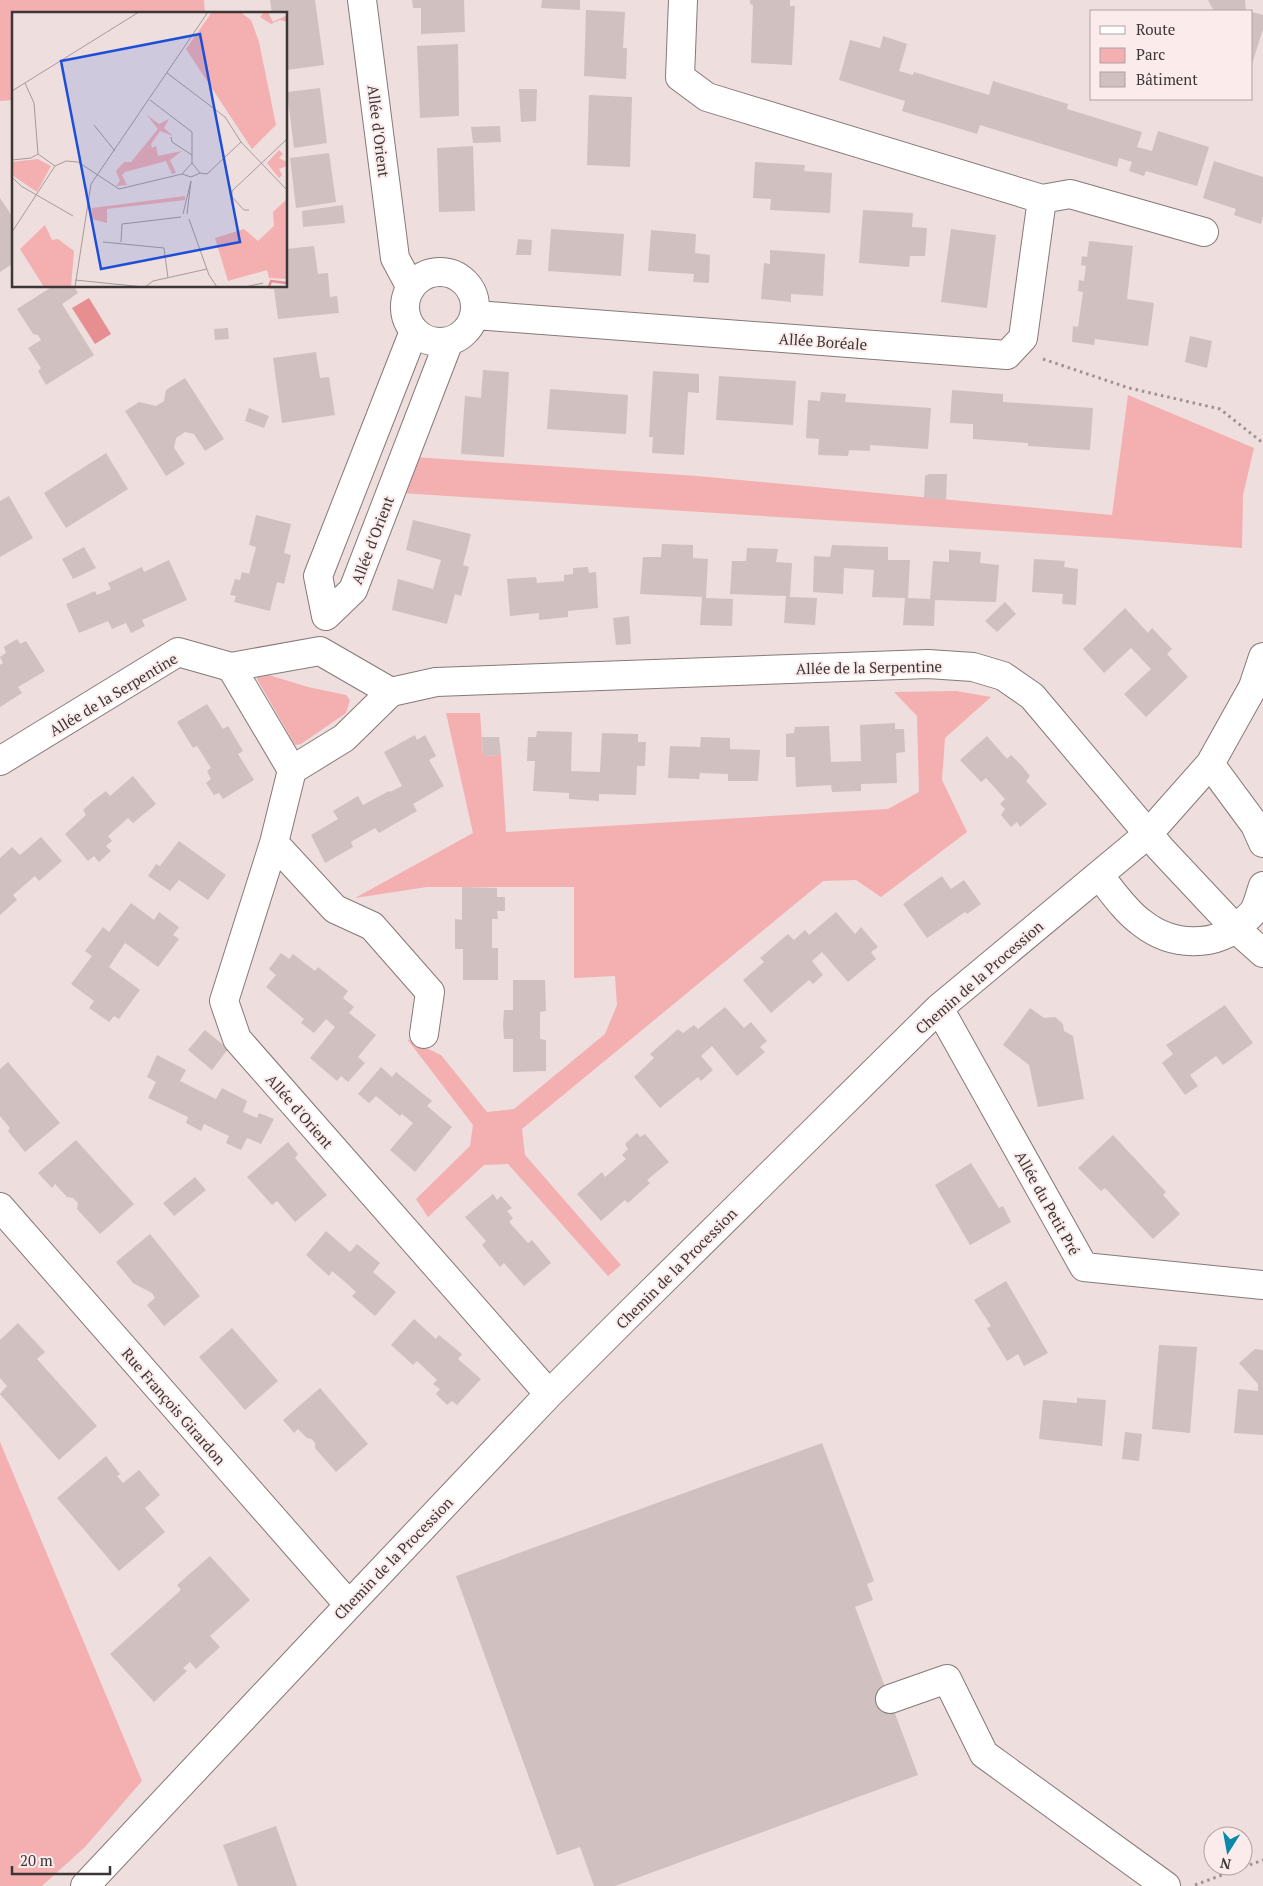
<svg xmlns="http://www.w3.org/2000/svg" width="1263" height="1886" font-family="'PT Serif',serif">
<style>
.green{fill:#f4afb0}
.water{fill:#e68e90}
.building{fill:#d0c0c0}
.lines{fill:none;stroke-linecap:round;stroke-linejoin:round}
.minor-casing{stroke:#877979;stroke-width:30}
.path{stroke:#9d9291;stroke-width:3;stroke-dasharray:2.5 4;stroke-linecap:butt}
.minor{stroke:#fff;stroke-width:28}
.labels{text-anchor:middle;dominant-baseline:central;stroke-width:4;stroke-linejoin:round;paint-order:stroke}
.street-label{font-size:15px;fill:#3c3636;stroke:#fbebeb}
.inset-river{fill:none;stroke:#e68e90;stroke-width:2.5}
.inset-road{fill:none;stroke:#a79b9a;stroke-width:1}
.view{fill:#1d4ed8;fill-opacity:0.15;stroke:#1d4ed8;stroke-width:2.5}
.inset-edge{fill:none;stroke:#3c3636;stroke-width:2.5}
</style>
<rect width="100%" height="100%" fill="#eededd"/>
<!-- green -->
<path class="green" d="M0,0H204L205,14H14V100L0,101Z
M1128,395L1254,448L1243,495L1242,548L1111,538L401,493L414,457L697,476L1112,515Z
M262,673L308,687L346,695L350,700L346,713L301,744L295,745L257,679V676Z
M956,691L991,697L945,738L942,780L967,832L881,897L856,880L823,881L522,1129L525,1155L621,1265L608,1276L508,1164L484,1165L428,1217L416,1199L470,1146L473,1125L407,1039L441,1055L487,1112L514,1109L605,1034L617,1005L615,976L574,978V887H427L355,898L473,833L446,713H480L483,756L501,755L506,832L888,809L919,792L917,716L894,692Z
M0,1442L142,1781L85,1847L42,1886H0Z"/>
<!-- water -->
<path class="water" d="M89,298L111,334L95,344L72,308Z"/>
<!-- building -->
<path class="building" d="M270,0H315L324,65L286,70V14H272Z
M412,0H464L465,32L421,34V8H413Z
M542,0H580V10L541,8Z
M750,0H790V6H795L792,65L751,63L753,5L750,4Z
M1208,0H1245L1246,11H1214Z
M586,10L625,12L623,48H627L626,79L584,76Z
M1252,12L1263,15V29L1252,64Z
M883,36L907,44L899,71L913,75L914,72L989,95L993,81L1068,104L1067,109L1142,132L1137,147L1152,151L1158,131L1209,147L1197,186L1146,171L1144,176L1129,171L1132,162L1119,158L1117,167L980,125L977,134L902,111L905,101L839,80L850,40L880,48Z
M458,44L459,116L420,118L417,46Z
M320,88L327,143L294,148L287,92Z
M519,89H537L536,121L521,122Z
M589,95L632,97L630,167L587,165Z
M500,126L501,142L473,143L471,127Z
M473,146L475,211L439,212L437,148Z
M329,153L336,202L296,208L290,158Z
M1214,161L1263,177V216L1261,224L1234,215L1236,209L1203,198Z
M755,162L805,165L804,171L832,173L830,213L770,210L771,199L753,198Z
M0,198L14,219V263L0,272Z
M343,205L345,223L303,227L302,211Z
M863,210L913,213L912,227L927,228L925,256H910L909,267L859,263Z
M551,229L624,234L621,276L548,271Z
M951,229L996,235L987,308L941,302Z
M651,230L696,234L695,253L710,255L709,283L693,282L694,274L648,271Z
M518,239L532,240L531,255H516Z
M1089,241L1133,246L1127,299L1154,303L1148,346L1095,339L1094,345L1072,342L1073,326L1078,327L1083,292L1078,291L1079,280L1084,281L1086,266L1081,265L1082,256L1087,257Z
M314,246L318,274L328,273L330,297L337,296L339,313L278,319L274,289H269L268,286H286V249Z
M770,250L825,254L823,296L791,294V302L761,299L764,263L770,264Z
M53,286H74L78,293L62,304L94,355L46,385L38,371L41,368L28,348L41,340L38,335L33,334L17,309Z
M228,328L229,339L215,340L214,329Z
M1190,336L1212,341L1207,368L1185,362Z
M316,352L320,378L329,377L335,415L282,423L273,358Z
M483,370L509,372L504,457L461,454L465,396L481,398Z
M653,371L699,374V393L688,392L684,455L652,453L653,437H649Z
M719,376L796,381L793,425L716,420Z
M185,378L224,439L205,451L194,434L185,432L176,438L174,448L185,464L166,476L125,411L139,402L156,406L164,401L166,390Z
M550,389L628,395L626,434L547,429Z
M952,390L1003,394V402L1093,408L1090,450L1028,446V443L973,439V424L950,423Z
M821,392L846,394L845,402L931,408L928,449L870,445V451L849,450L848,456L818,455L819,439L806,438L808,400L820,401Z
M249,408L269,416L264,428L245,421Z
M106,453L128,489L66,528L44,493Z
M929,474H947L946,500L924,498L925,476Z
M9,496L33,538L0,557V501Z
M256,515L291,524L284,553L291,555L284,584L277,582L270,611L234,602L236,596L230,595L235,579L240,580L242,572L249,574L256,547L249,545Z
M413,520L471,534L463,565L469,567L461,596L455,594L447,624L392,610L398,579L433,589L441,560L406,550Z
M662,544L693,545V558L708,559L706,598L733,599L732,626L700,625L702,597L640,594L643,557H661Z
M832,545L888,547V560H910L908,598L930,599L933,561L949,562V550L981,552L980,563L999,565L996,602L935,600L934,626L903,625L905,598L872,597L874,570L844,568L843,594L813,592L814,556L830,557Z
M84,547L96,568L73,579L62,559Z
M747,548L778,549L776,562L792,563L790,597L817,598L815,625L784,623L786,596L730,594L732,561H746Z
M1034,559L1065,561L1064,567L1078,569L1076,605L1062,604L1063,594L1032,592Z
M169,560L187,600L142,620L145,626L131,633L126,623L112,629L108,621L79,633L66,604L95,591L97,595L111,589L108,583L142,567L144,572Z
M588,567L589,573L596,572L598,608L568,611V617L539,620V613L510,616L507,579L536,577L537,583L564,581V575L573,574V568Z
M1005,602L1016,614L997,632L985,621Z
M1125,608L1148,633L1152,628L1172,649L1167,654L1188,677L1146,717L1124,694L1151,669L1131,648L1104,673L1083,649Z
M629,616L631,644L616,645L613,618Z
M17,639L20,644L26,641L45,671L18,687L22,693L0,707V665L3,663L0,657L6,653L4,647Z
M207,704L223,729L228,726L243,751L238,754L254,780L223,799L219,793L214,795L206,783L211,779L207,771L211,768L197,746L193,748L177,722Z
M895,723V729H904L905,752L896,753L897,783L861,784V791L832,792L831,785L796,787L795,757H786V734L794,733L795,727L829,726L831,762L861,761L860,725Z
M537,731L572,732L571,771L600,772L602,733L638,734V742H646L645,766H637L636,795L599,794V801L569,799V793L533,791L535,761H527L528,737H536Z
M415,735L417,740L425,735L436,756L429,760L444,786L413,804L417,811L379,833L375,828L351,842L353,847L325,863L311,835L338,819L333,811L358,796L363,805L389,791L390,792L402,786L384,752Z
M987,736L1007,759L1011,755L1022,766L1030,776L1026,781L1047,804L1020,827L1017,822L1011,827L1001,815L1005,809L1000,804L1005,799L986,778L981,782L960,760Z
M482,737H499L501,755L483,756Z
M701,737L730,738V749L760,750L758,781H728V774L700,773L699,779L668,778L670,746L700,747Z
M133,776L156,804L133,823L128,818L108,836L112,841L106,846L111,851L99,862L94,856L88,861L65,834L86,815L83,810L94,800L106,791L110,796Z
M41,837L62,861L39,881L35,876L13,895L17,900L0,915V858L12,847L20,855Z
M179,841L226,875L208,900L179,880L170,891L148,876L156,864L160,866Z
M942,876L951,889L964,880L981,904L967,914L965,912L927,938L903,904Z
M462,887L497,888V897H505V911H497L498,919H492V948H498V980H463V949H455V919L462,920Z
M131,903L154,920L159,912L179,927L173,935L179,939L158,967L125,943L109,967L140,990L119,1019L114,1016L109,1022L89,1008L94,1001L71,984L92,956L85,951L103,927L109,932Z
M836,912L855,934L861,927L878,947L871,952L876,959L848,982L822,952L812,961L823,975L813,984L809,980L771,1013L743,980L764,962L760,958L788,934L794,940L805,930L809,935Z
M281,953L289,959L293,954L315,971L318,967L348,991L343,998L354,1007L349,1013L376,1035L358,1057L365,1063L348,1082L341,1076L337,1081L310,1058L335,1027L326,1019L314,1033L301,1023L304,1019L266,987L276,975L269,969Z
M513,980H545L546,1011L540,1012V1039L546,1040V1071L513,1072V1039H504L503,1025L504,1010H513Z
M1225,1005L1253,1043L1223,1065L1216,1056L1190,1075L1198,1086L1185,1095L1162,1063L1173,1054L1166,1045Z
M725,1007L744,1028L751,1022L767,1041L760,1047L765,1052L737,1076L712,1046L701,1056L713,1070L701,1081L698,1077L660,1108L634,1077L654,1058L650,1054L678,1029L683,1033L694,1025L698,1029Z
M1030,1008L1044,1018L1055,1017L1063,1024L1064,1031L1073,1036L1084,1099L1038,1107L1029,1065L1003,1045Z
M205,1030L228,1049L212,1070L188,1050Z
M157,1055L186,1070L180,1081L216,1099L222,1088L247,1101L243,1112L257,1118L259,1113L274,1119L261,1144L247,1138L241,1150L226,1143L229,1136L204,1124L201,1131L186,1123L188,1117L148,1098L156,1082L147,1077Z
M8,1062L60,1123L25,1152L8,1131L10,1128L0,1116V1069Z
M381,1067L392,1077L396,1072L432,1101L427,1106L452,1127L415,1172L390,1150L413,1123L402,1114L400,1116L376,1096L369,1103L358,1094Z
M637,1133L640,1137L645,1134L669,1162L647,1180L650,1183L649,1184L628,1203L625,1200L601,1221L577,1194L602,1172L605,1177L626,1159L622,1155L628,1149L625,1144Z
M1113,1135L1166,1192L1163,1195L1180,1214L1153,1239L1105,1188L1101,1191L1078,1168Z
M76,1140L134,1204L100,1234L77,1209L78,1203L73,1198L67,1197L55,1184L52,1188L38,1173Z
M288,1142L298,1154L295,1158L327,1195L295,1222L277,1201L272,1205L247,1177Z
M971,1163L999,1208L1003,1206L1011,1222L970,1245L935,1185Z
M195,1177L206,1190L174,1216L163,1203Z
M493,1194L497,1200L501,1196L512,1208L507,1211L513,1218L509,1222L528,1243L532,1240L551,1263L524,1286L504,1263L500,1267L482,1245L486,1241L465,1217Z
M326,1231L350,1252L357,1244L380,1263L373,1272L396,1292L375,1316L352,1296L356,1292L345,1282L332,1271L329,1276L306,1255Z
M150,1234L200,1296L164,1326L147,1305L155,1298L152,1293L133,1283L116,1262Z
M1006,1281L1048,1353L1024,1366L1018,1354L1007,1361L987,1328L991,1326L974,1300Z
M414,1319L436,1339L439,1335L462,1354L458,1359L481,1379L457,1405L452,1401L447,1405L436,1394L440,1389L433,1384L437,1380L417,1361L413,1365L391,1345Z
M18,1323L45,1352L37,1359L97,1426L59,1460L0,1394L7,1386L0,1378V1340Z
M232,1328L278,1381L245,1410L199,1357Z
M1159,1345L1197,1347L1190,1433L1152,1429Z
M1255,1349L1263,1350V1435L1234,1433L1238,1389L1258,1391V1384L1239,1363Z
M320,1388L368,1444L336,1472L315,1448V1443L312,1439L307,1438L298,1429L294,1433L283,1420Z
M1077,1398L1106,1400L1102,1446L1039,1439L1043,1400L1077,1403Z
M1125,1432L1142,1434L1139,1461L1122,1459Z
M822,1443L874,1581L867,1584L873,1600L855,1607L918,1775L615,1886H594L580,1847L557,1855L456,1576Z
M106,1456L120,1474L117,1476L123,1483L139,1470L160,1495L145,1508L165,1532L119,1571L57,1498Z
M210,1556L250,1600L210,1636L220,1647L196,1669L190,1662L183,1668L187,1671L154,1702L110,1654L181,1590L177,1585Z
M276,1826L297,1886H238L223,1845Z"/>
<g class="lines">
<!-- minor casing -->
<g class="minor-casing">
<path id="minor" d="M362,0L395,258L411,288
M683,0L680,77L707,97L1042,199L1070,194L1204,232
M405 307a35 35 0 1 1 70 0a35 35 0 1 1-70 0Z
M475,315L1007,355L1023,338L1042,199
M414,331L318,576L326,616L353,590L449,341
M320,651L391,692L344,738L292,770L231,667Z
M391,692L436,682L928,664L973,667L1003,676L1032,696L1161,849L1236,929L1263,953
M0,761L178,652L231,667
M1210,764L1255,825L1263,843
M292,770L274,843L224,1001L237,1039L549,1394
M274,843L335,909L372,926L430,992L424,1034
M1099,875C1112,891 1125,911 1142,923C1171,946 1215,949 1243,922C1246,919 1251,915 1254,911C1258,904 1260,894 1263,886
M939,1008L1084,1267L1263,1285
M0,1207L349,1605
M890,1699L947,1679L984,1754L1166,1886
M85,1886L349,1605L549,1394L621,1322L939,1008L1148,834L1210,764L1253,687L1263,657"/>
</g>
<!-- path -->
<path class="path" d="M1043,359L1129,388L1220,409L1263,443
M1195,1885L1263,1860"/>
<!-- minor -->
<use href="#minor" class="minor"/>
</g>
<g class="labels">
<!-- street labels -->
<g class="street-label">
<text transform="translate(379 131) rotate(83)">Allée d'Orient</text>
<text transform="translate(823 341) rotate(4)">Allée Boréale</text>
<text transform="translate(372 540) rotate(-69)">Allée d'Orient</text>
<text transform="translate(869 667) rotate(-1)">Allée de la Serpentine</text>
<text transform="translate(113 694) rotate(-31)">Allée de la Serpentine</text>
<text transform="translate(979 977) rotate(-41)">Chemin de la Procession</text>
<text transform="translate(300 1111) rotate(49)">Allée d'Orient</text>
<text transform="translate(1048 1203) rotate(61)">Allée du Petit Pré</text>
<text transform="translate(676 1268) rotate(-45)">Chemin de la Procession</text>
<text transform="translate(174 1406) rotate(49)">Rue François Girardon</text>
<text transform="translate(393 1558) rotate(-46)">Chemin de la Procession</text>
</g>
</g>
<!-- overview -->
<g transform="translate(12 12)">
<rect width="275" height="275" fill="#eededd"/>
<path d="M200,0H228L239,8L247,30L264,113L240,137L174,37ZM252,0H256L261,10L275,3V10L268,8L259,12L248,5ZM134,102L147,112L157,107L152,116L161,124L148,119L139,132L140,136L144,134L146,144L170,139L158,148L164,161L160,162L154,149L113,160L110,163L115,173L104,174L108,169L104,159L112,150H119L146,117ZM267,138L271,142L267,146L275,150V154L267,157L270,163L267,166L255,151ZM26,147L39,154L25,180L0,163V150ZM173,184V188L95,197V211L80,207V196ZM275,187V267L257,266L255,258L216,269L203,226L232,217L246,229L262,214L261,200ZM33,213L40,228L46,227L62,239L59,275H32L8,237Z" fill="#f4afb0"/>
<path class="inset-river" d="M257,275L259,269L275,271"/>
<path class="inset-road" d="M155,61L213,105L229,130L275,178M13,71L22,91L26,142L43,154M0,79L127,0M138,88L180,120V151M82,113L103,139M159,125L160,130L180,143M0,148L19,146L26,142M180,151L188,161L179,165L170,162ZM188,161L195,162L229,130M0,165L9,174L61,204M237,198H232L220,185V179L275,127M171,202L179,169L175,202M177,207L197,263L205,275M0,220L43,154L54,149L66,150L107,177L170,162M91,230L152,236L156,266M109,230L110,212L169,205M63,268L132,275M63,275L79,172L196,0M133,275L141,269L195,257M233,275L251,271"/>
<path class="view" d="M188,22L228,230L89,257L49,49Z"/>
<rect width="275" height="275" class="inset-edge"/>
</g>
<!-- legend -->
<rect x="1090" y="10" width="162" height="90" fill="#fbebeb" stroke="#afa3a3"/>
<rect x="1100" y="26" width="25" height="8" fill="#ffffff" stroke="#afa3a3"/>
<text x="1136" y="35" font-size="15" fill="#3c3636">Route</text>
<rect x="1100" y="48" width="25" height="15" fill="#f4afb0" stroke="#afa3a3"/>
<text x="1136" y="60" font-size="15" fill="#3c3636">Parc</text>
<rect x="1100" y="72" width="25" height="15" fill="#d0c0c0" stroke="#afa3a3"/>
<text x="1136" y="85" font-size="15" fill="#3c3636">Bâtiment</text>
<!-- north arrow -->
<g transform="translate(1228 1851) rotate(191)"><circle r="24" fill="#fbebeb" stroke="#afa3a3"/>
<path d="M0-4L9 19L0 12L-9 19Z" fill="#0c88ab"/>
<text y="-8" font-size="14" font-weight="bold" text-anchor="middle" fill="#3c3636">N</text>
</g>
<!-- scale -->
<path d="M12 1866v8h98v-8" fill="none" stroke="#3c3636" stroke-width="2.5"/>
<text x="20" y="1866" font-size="15" fill="#3c3636" stroke="#fbebeb" stroke-width="4" paint-order="stroke">20 m</text>
</svg>
